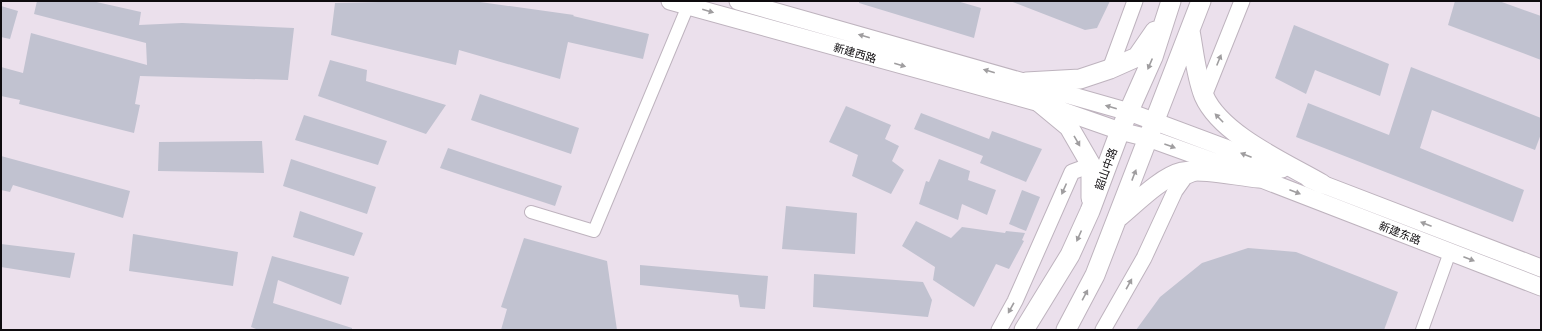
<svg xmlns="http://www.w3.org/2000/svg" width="1542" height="331" font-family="'Crimson Pro','Noto Sans SC',serif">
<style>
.building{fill:#c1c2d0}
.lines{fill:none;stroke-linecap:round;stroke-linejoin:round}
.minor-casing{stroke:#beb3be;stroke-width:14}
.tertiary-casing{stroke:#beb3be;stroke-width:17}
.secondary-casing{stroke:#beb3be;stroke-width:19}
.primary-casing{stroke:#beb3be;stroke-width:21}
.minor{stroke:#fff;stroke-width:12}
.tertiary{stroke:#fff;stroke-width:15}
.secondary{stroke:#fff;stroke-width:17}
.primary{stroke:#fff;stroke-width:19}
.oneway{fill:#9f9d9f}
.labels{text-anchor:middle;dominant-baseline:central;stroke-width:3.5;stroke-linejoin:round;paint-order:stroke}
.street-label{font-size:11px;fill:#0e0b0e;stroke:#fff}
</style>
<rect width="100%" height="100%" fill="#ebe0ec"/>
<!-- building -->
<path class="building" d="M37,1H92L141,12L139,25L182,23L294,28L288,80L140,76L135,104L140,105L134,133L19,104L20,100L1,96V67L23,73L31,33L147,65L146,43L34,14Z
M423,1H473L574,15L573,16L649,34L643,59L568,42L560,79L459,50L456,65L331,35L335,3Z
M859,1H957L981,8L974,38L859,3Z
M1010,1H1110L1097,28L1085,30Z
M1455,1H1499L1541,16V60L1448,25Z
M1,6L18,11L10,39L1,37Z
M1294,25L1389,64L1380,96L1315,70L1306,94L1275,78Z
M330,60L367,70L366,81L446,105L426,134L318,96Z
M1411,67L1541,118V134L1535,150L1432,110L1420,148L1524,190L1513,222L1296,137L1308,103L1389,135Z
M480,94L579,128L571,154L471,120Z
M846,106L891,125L885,139L899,146L892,161L904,170L891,194L852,176L858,155L829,142Z
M921,113L989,139L992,131L1042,149L1026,182L980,163L983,156L914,129Z
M304,115L387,141L378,165L295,140Z
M262,141L264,173L158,171L159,142Z
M448,148L562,186L555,206L440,168Z
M1,156L130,191L123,218L13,185L10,192L1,190Z
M291,159L376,187L367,214L283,186Z
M939,159L970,171L968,180L996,190L987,215L962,204L958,220L919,204L926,181L929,182Z
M1022,190L1040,197L1026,231L1009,224Z
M786,206L857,213L855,254L782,249Z
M300,211L363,233L354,256L293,237Z
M916,221L951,238L962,227L1005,233L1006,231L1025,233L1022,240L1024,241L1009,269L996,264L974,307L933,280L935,267L902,246Z
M133,234L238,252L233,286L129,271Z
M524,238L607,261L617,330H501L507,309L501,307Z
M1,244L75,253L70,278L1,267Z
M1248,248L1296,252L1398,292L1384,330H1136L1160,297L1202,263Z
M272,256L349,277L341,305L278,280L273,303L352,328V330H259L251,327Z
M640,265L768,276L765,309L740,307L738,295L640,285Z
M814,274L923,282L932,300L928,317L813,307Z"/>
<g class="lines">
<!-- minor casing -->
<g class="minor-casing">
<path id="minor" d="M531,212L594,231L690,1
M1422,330L1450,252"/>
</g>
<!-- tertiary casing -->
<g class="tertiary-casing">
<path id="tertiary" d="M1110,69L1135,1
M1204,96L1242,1
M999,330L1015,301L1072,172L1091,165
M1103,330L1144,258L1175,191L1185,177L1197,172"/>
</g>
<!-- secondary casing -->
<g class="secondary-casing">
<path id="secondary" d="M670,1L1040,103L1120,131L1148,138L1259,178L1541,287
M738,1L1129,112L1282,169
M1309,179L1541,268"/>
</g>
<!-- primary casing -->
<g class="primary-casing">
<path id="primary" d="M1190,31C1194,52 1196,76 1204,96C1221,135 1286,163 1322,184
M1026,82L1080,79L1110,69L1137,57L1155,31
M1040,103L1069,127L1091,165V198
M1119,217C1135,204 1161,177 1182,172C1204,168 1236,176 1259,178
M1024,330L1070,255L1090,211L1120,131L1153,57L1171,1
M1066,330L1095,275L1201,1"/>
</g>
<!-- minor -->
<use href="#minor" class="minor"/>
<!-- tertiary -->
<use href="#tertiary" class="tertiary"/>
<!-- secondary -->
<use href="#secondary" class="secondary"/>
<!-- primary -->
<use href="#primary" class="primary"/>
</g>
<!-- one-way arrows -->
<defs><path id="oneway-solid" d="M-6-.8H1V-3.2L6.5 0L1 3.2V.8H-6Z"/></defs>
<g class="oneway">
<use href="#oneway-solid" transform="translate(708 11) rotate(16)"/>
<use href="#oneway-solid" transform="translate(864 36) rotate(-164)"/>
<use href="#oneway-solid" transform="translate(1219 60) rotate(-68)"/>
<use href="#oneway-solid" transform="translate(1150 64) rotate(113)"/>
<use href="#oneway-solid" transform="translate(900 65) rotate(16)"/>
<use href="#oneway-solid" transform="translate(989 71) rotate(-164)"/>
<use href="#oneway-solid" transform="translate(1111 107) rotate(-164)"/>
<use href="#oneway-solid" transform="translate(1219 118) rotate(-134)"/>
<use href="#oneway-solid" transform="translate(1077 141) rotate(60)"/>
<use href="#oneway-solid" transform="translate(1170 146) rotate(20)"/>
<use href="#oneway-solid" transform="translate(1246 155) rotate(-159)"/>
<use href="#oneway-solid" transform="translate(1134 175) rotate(-69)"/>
<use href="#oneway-solid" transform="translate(1064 189) rotate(114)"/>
<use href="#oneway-solid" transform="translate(1295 192) rotate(21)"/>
<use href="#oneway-solid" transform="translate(1426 224) rotate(-159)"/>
<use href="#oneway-solid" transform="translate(1079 236) rotate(114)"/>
<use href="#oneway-solid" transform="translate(1469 259) rotate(21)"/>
<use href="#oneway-solid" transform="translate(1129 284) rotate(-61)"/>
<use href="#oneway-solid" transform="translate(1085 295) rotate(-62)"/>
<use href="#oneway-solid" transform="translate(1011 308) rotate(119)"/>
</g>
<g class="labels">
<!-- street labels -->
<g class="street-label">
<text transform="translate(855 53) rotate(16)">新建西路</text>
<text transform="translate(1106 169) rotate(-70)">韶山中路</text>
<text transform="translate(1400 233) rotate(21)">新建东路</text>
</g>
</g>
<!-- border -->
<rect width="1542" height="331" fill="none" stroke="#0e0b0e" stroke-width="4"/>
</svg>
